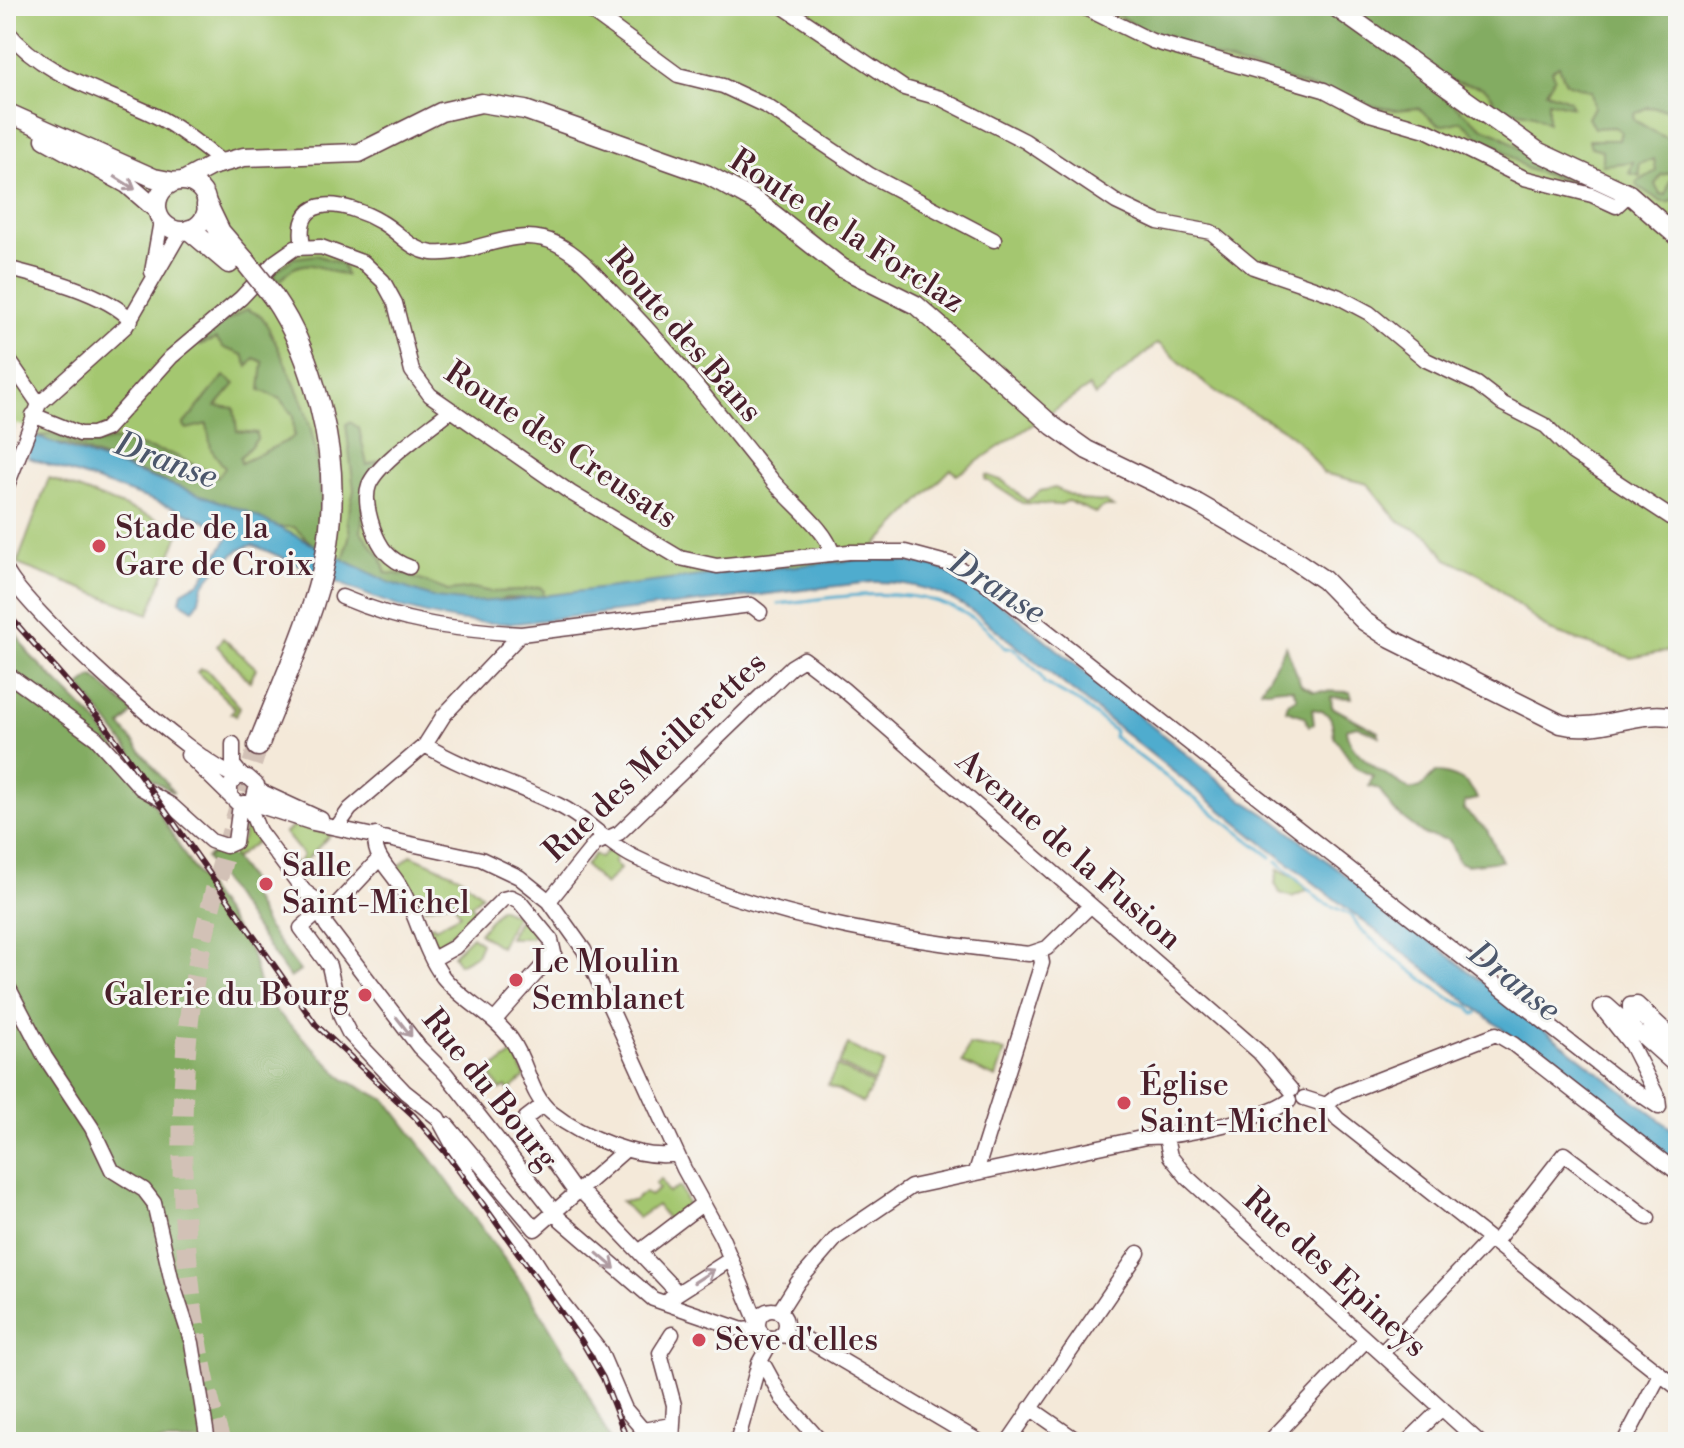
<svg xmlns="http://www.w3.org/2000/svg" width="1684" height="1448" font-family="'Libre Bodoni',serif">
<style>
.green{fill:#a4c770;stroke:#77734e;stroke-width:2}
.forest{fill:#83ac62;stroke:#666646;stroke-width:2}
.water{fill:#4facce;stroke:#4c667c;stroke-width:2}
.pier{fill:#f4e9d9}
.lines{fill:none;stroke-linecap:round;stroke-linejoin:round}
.stream{stroke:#4facce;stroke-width:3}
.highway-tunnel{stroke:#d2c1b6;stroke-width:20;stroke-dasharray:20 10;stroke-linecap:butt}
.minor-casing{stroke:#643d45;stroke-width:17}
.major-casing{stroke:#643d45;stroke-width:21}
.highway-casing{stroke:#643d45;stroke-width:23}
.minor{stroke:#fff;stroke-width:14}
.major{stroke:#fff;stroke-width:18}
.highway{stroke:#fff;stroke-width:20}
.rail-casing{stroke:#4a1f2b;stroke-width:6}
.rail{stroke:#f6f6f2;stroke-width:3;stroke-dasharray:9;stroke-linecap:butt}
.highway-bridge-casing{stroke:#643d45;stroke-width:23;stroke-linecap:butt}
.highway-bridge{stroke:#fff;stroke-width:20}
.oneway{stroke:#ae9aa0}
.poi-dot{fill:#d1495b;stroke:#f6f6f2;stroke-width:3}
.labels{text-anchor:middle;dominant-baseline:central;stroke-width:6;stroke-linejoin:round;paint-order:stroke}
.street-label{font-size:32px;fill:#4a1f2b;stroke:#f6f6f2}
.poi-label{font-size:32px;fill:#4a1f2b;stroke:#f6f6f2;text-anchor:start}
.water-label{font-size:34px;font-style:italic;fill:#4c576c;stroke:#f6f6f2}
</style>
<rect width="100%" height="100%" fill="#f6f6f2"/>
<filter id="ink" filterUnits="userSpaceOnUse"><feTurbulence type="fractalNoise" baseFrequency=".0125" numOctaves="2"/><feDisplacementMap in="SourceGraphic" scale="16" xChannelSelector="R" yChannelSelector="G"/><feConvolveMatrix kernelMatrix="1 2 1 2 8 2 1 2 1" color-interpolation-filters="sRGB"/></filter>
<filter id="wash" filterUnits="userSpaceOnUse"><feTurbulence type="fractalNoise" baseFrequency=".006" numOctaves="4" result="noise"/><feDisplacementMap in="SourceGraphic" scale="32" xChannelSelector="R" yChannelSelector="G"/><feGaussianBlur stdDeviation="1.8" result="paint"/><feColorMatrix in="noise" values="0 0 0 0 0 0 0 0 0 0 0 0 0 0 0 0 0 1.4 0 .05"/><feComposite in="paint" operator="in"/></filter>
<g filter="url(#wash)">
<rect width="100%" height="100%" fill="#f4e9d9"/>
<!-- green -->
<path class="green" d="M6,6H1678V653L1673,650L1631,658L1550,631L1481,575L1447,559L1430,537L1397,520L1368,484L1323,473C1290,423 1274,426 1226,398C1202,384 1180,361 1158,343L1095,396L1089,387L957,475L951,469L849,573L496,611L437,605L6,434Z
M986,475L1003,481L1027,501L1040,491L1055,488L1081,500L1106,502L1113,507H1103L1095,513L1068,501L1059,505L1022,503L985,479Z
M49,478L181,528L149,614L17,564Z
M223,638L256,668L250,682L217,646Z
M200,669L207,670L240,707L236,716L231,713L235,708L197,672Z
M245,820L249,821L258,841L234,859L231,854L243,839Z
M294,826L331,834L305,861L313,872L304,880L289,860L298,864L303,855L285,833Z
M608,850L616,855L614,863L620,869L605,885L585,866L594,854L600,858Z
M411,855L459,876L482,895L471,905L476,911L433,950L424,929L433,925L435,928L460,914L453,901L425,908L420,898L413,903L394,871Z
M1278,869L1293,876L1307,890L1292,897L1280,893L1275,883Z
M500,908L516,915L500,947L479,933Z
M526,914L539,928L531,938H509L518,920Z
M472,936L481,943L476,955L459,964L453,955Z
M848,1045L884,1063L874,1082L839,1064Z
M969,1045L1005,1051L996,1078L962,1063Z
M515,1053L525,1077L509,1091L506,1087L501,1090L488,1072Z
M837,1066L873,1084L863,1103L828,1085Z
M661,1179L668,1193L680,1187L690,1210L671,1224L657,1205L638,1218L621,1201H633L645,1192L650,1196L659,1189L655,1184Z"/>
<!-- forest -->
<path class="forest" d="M1095,6H1678V111L1648,107L1633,114L1634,120C1645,126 1667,141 1678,142V171L1661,175L1655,185L1660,194L1666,195L1670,180L1678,181V195L1671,202H1662L1637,186L1636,183L1656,171L1654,159L1639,164L1640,176L1629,173L1633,162L1602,165V150L1591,147L1589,140H1619L1621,131L1614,127L1594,128L1588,118L1594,107L1591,91L1566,83L1559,66L1552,70L1555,77L1546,92L1569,100L1572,107L1548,101V123L1534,115L1495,107C1492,81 1470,87 1451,81L1443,96L1483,128L1500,135L1558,176L1577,180L1583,186L1527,169L1498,146L1480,138L1461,121C1433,130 1439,123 1418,108L1396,110L1366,105L1186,48L1170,36L1147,34L1127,20Z
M316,255L342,264L346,275C327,275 305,249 281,280L274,278L276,271L294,258Z
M247,309L261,316L268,327C296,386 314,416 320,484C321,505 324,524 321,545L315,547L294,527H271L242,511L68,445L47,444L40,436L55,434L81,446L114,440L172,454L218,477L225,468L211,449L207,424L187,429L183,425L224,376L235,384L216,406L234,408L237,431L257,433V439L240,458L241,463L289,440L294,436L293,415L280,399L260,390L263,362L254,358L248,367L243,355L224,348L216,339L199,345L218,326Z
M350,422L359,428L367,465L378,461L363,509L361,532L381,558L386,573L407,575L448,591L473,588L491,592L517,591L540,587L544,591L542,599L506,598L480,607L420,597L343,562L350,533L347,520L354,490L346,424Z
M6,618L30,655L95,720L139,779L190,864L251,952L263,998L345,1080L386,1100L433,1161L527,1290L578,1374L611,1442H6Z
M1286,646L1301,685L1314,691L1350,692L1352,698L1331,697L1332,707L1378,732L1379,736L1357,726L1346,729C1348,756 1390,776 1410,790L1421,787L1436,772C1454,775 1470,780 1477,799L1465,802L1464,810L1487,830L1502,861L1466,865L1459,862L1449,840L1425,835L1394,811L1379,789L1369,786L1373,776L1356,768L1334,737C1332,720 1333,711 1312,709L1314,724L1309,726L1304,716L1286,710L1288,703L1297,698L1293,689C1280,685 1269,693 1261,689Z
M93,676L133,712L121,726L174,793L151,779L80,686Z
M214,852L231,854L251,883L247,888L267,927L300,971L290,978L206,858Z"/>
<!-- water -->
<path class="water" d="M6,426L246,511L388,582L435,598L471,602L511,600L716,574L874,558L927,564L962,577L1016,616L1243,800L1273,819L1678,1134V1165L1256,838L979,616C946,592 913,581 872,582L518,623C413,628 345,583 253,545C236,547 213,571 203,586C198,595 202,601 193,609L180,601L182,592L201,581L231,533L178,509L6,450Z"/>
<!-- pier -->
<path class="pier" d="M16,424L41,432L33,440L26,461L6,454Z"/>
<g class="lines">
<!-- stream -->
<path class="stream" d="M779,604C859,594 949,576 1005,648H1013L1040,674L1044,683L1080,703L1115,731L1114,737L1271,857
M1277,861L1321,901L1351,915L1361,930L1394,958L1450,999L1469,1007L1474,1014L1477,1013"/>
</g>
</g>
<g filter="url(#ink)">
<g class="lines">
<!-- highway-tunnel -->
<path class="highway-tunnel" d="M221,1442C179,1311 171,1097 198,962C213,889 235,817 258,746"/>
<!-- minor casing -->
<g class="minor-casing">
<path id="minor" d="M584,6L678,75L723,86L768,107L870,175L994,240
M782,6L904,88L940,98L1025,141L1116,202L1158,222L1211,232L1253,267L1337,296L1369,313L1426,360L1477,384L1503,404L1546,426L1573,453L1678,522
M1081,6L1152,41L1324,90L1370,114L1426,130L1524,178L1592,195L1616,206L1629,194
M6,30C45,78 103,90 156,116C180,128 202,147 223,163
M303,246C292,189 349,203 381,222C399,232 410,250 432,253C475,257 515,223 557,244C578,254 595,274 611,291C670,349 720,416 772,480C787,499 830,532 832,554
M6,268C42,277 106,293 131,320
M152,272L161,221
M6,356L39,404
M33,415L80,434H93L106,429L171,357L241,298L275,262L295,248L321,247L364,263L383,281L395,303L412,371L430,395L571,493L680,558L717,566L849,552H905L950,564L982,580L1613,1076L1659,1107
M6,488L39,404L126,326L181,231
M409,567C389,560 380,548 373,528C369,516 364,498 369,485C379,461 430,428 451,410
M6,570C24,609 198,767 238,777
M342,597C405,624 453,629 521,634
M6,673L96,738L141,788L171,805L211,841L226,846L235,842L240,805
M233,744V765L242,776
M425,745C466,770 515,784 558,805C586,818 606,843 634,857C758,917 894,940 1029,954L1047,948L1090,906
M188,755L238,804L253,801L257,785L248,777H238L230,785V796
M258,790L321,819
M251,803L313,823L481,859L519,877L549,901L584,950L684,1169L722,1238L757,1322
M248,804L259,831L304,891L319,902V912L327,926L419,1047L446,1074L560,1219L653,1299L743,1330L758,1328
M337,827L350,809L425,745L444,715L521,634L751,605L760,612
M376,835C372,856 388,867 398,883C417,912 422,949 443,977C462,1001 493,1014 511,1039C528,1062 529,1095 552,1113C581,1136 640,1161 677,1154
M549,901L595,844L619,833L791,667L804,659L843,689L1259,1052L1291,1090
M319,912L301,928L329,966L341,1017L349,1033L405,1092L438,1118L472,1180L530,1253L563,1304L600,1351L625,1409L643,1430L671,1425
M323,919L379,859
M433,959L455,947L503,899L511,897L519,901L551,940L554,953L494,1021
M6,983L45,1057L92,1128L112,1170L144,1190L154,1203L172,1282L192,1343L208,1442
M1304,1098L1326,1105L1338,1119L1678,1388
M543,1105L526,1118L527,1124L576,1193
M1326,1105L1339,1095L1496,1034L1513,1044L1678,1173
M1659,1107L1658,1098L1631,1045L1601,1007L1607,1005L1672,1063L1674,1054L1647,1021L1630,1009V1005L1637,1004L1678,1042
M447,1125L535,1229L625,1150
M1166,1138L1170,1156L1187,1177L1479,1442
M976,1172L1042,963L1040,953
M580,1190L678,1293
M1495,1242L1564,1154L1648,1218
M639,1252L702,1204
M670,1298L731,1259
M758 1324a14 14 0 1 1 28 0a14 14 0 1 1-28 0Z
M779,1312L798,1282L837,1237L911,1187L1146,1137C1175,1138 1267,1118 1289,1101
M672,1334L660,1353L674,1405L672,1442
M780,1335L804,1338L980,1442
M1382,1353L1490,1239
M759,1363L765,1367L782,1398L821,1442
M1030,1408L1079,1442
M737,1442L759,1363L773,1338
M1008,1442L1138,1253
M1269,1442L1366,1340
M1407,1442L1442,1408
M1624,1442L1660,1374"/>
</g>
<!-- major casing -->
<g class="major-casing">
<path id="major" d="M1334,6L1539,152L1629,194L1678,237
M6,112L154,178L175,182
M45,139L127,184L157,210
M183,181L211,166L244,157L359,153L441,112L481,103L525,110L706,174L759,203L842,268L916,305L1053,426L1087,450L1197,503L1290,557L1324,580L1364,621L1391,639L1561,724C1601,734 1639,707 1678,718
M157 206a25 25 0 1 1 50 0a25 25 0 1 1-50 0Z"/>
</g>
<!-- highway casing -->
<g class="highway-casing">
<path id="highway" d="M207,205L220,232L245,261
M190,230L229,263
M258,746C306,622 355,542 320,406C309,364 296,330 272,295"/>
</g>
<!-- minor -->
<use href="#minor" class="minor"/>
<!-- major -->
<use href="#major" class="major"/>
<!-- highway -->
<use href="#highway" class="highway"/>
<!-- rail casing -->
<g class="rail-casing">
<path id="rail" d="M6,612L105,725L316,1025L414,1116L446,1153L581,1340L603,1378L628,1442"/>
</g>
<!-- rail -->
<use href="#rail" class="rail"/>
<!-- highway-bridge casing -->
<g class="highway-bridge-casing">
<path id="highway-bridge" d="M245,261L272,295"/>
</g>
<!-- highway-bridge -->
<use href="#highway-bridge" class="highway-bridge"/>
</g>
<!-- one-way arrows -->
<defs><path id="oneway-shaft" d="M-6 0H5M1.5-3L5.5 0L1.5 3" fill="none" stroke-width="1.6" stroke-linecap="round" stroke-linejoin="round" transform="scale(2)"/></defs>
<g class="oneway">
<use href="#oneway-shaft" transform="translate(125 183) rotate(32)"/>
<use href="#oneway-shaft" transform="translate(404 1027) rotate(52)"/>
<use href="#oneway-shaft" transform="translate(606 1261) rotate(41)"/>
<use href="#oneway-shaft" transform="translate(704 1276) rotate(-33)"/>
</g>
</g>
<!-- markers -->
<g class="poi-dot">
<circle cx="99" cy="546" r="8"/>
<circle cx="266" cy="884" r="8"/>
<circle cx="516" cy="980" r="8"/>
<circle cx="365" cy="995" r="8"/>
<circle cx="1124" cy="1103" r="8"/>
<circle cx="699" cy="1340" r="8"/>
</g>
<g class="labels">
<!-- street labels -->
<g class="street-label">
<text transform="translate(847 231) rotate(33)">Route de la Forclaz</text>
<text transform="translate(684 335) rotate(49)">Route des Bans</text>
<text transform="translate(561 445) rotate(34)">Route des Creusats</text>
<text transform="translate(655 757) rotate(-43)">Rue des Meillerettes</text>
<text transform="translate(1069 850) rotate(41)">Avenue de la Fusion</text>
<text transform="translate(490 1089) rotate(51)">Rue du Bourg</text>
<text transform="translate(1335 1273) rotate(42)">Rue des Epineys</text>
</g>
<!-- poi labels -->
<g class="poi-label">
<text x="115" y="528">Stade de la<tspan x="115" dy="37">Gare de Croix</tspan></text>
<text x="282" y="866">Salle<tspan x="282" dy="37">Saint-Michel</tspan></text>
<text x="532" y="962">Le Moulin<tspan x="532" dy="37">Semblanet</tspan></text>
<text x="349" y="995" text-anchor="end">Galerie du Bourg</text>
<text x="1140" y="1085">Église<tspan x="1140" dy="37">Saint-Michel</tspan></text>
<text x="715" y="1340">Sève d'elles</text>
</g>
<!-- water labels -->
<g class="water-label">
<text transform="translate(166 461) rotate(20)">Dranse</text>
<text transform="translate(997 588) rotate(32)">Dranse</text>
<text transform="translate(1514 982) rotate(38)">Dranse</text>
</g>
</g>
<!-- margin -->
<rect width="1684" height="1448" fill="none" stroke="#f6f6f2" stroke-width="32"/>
</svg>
